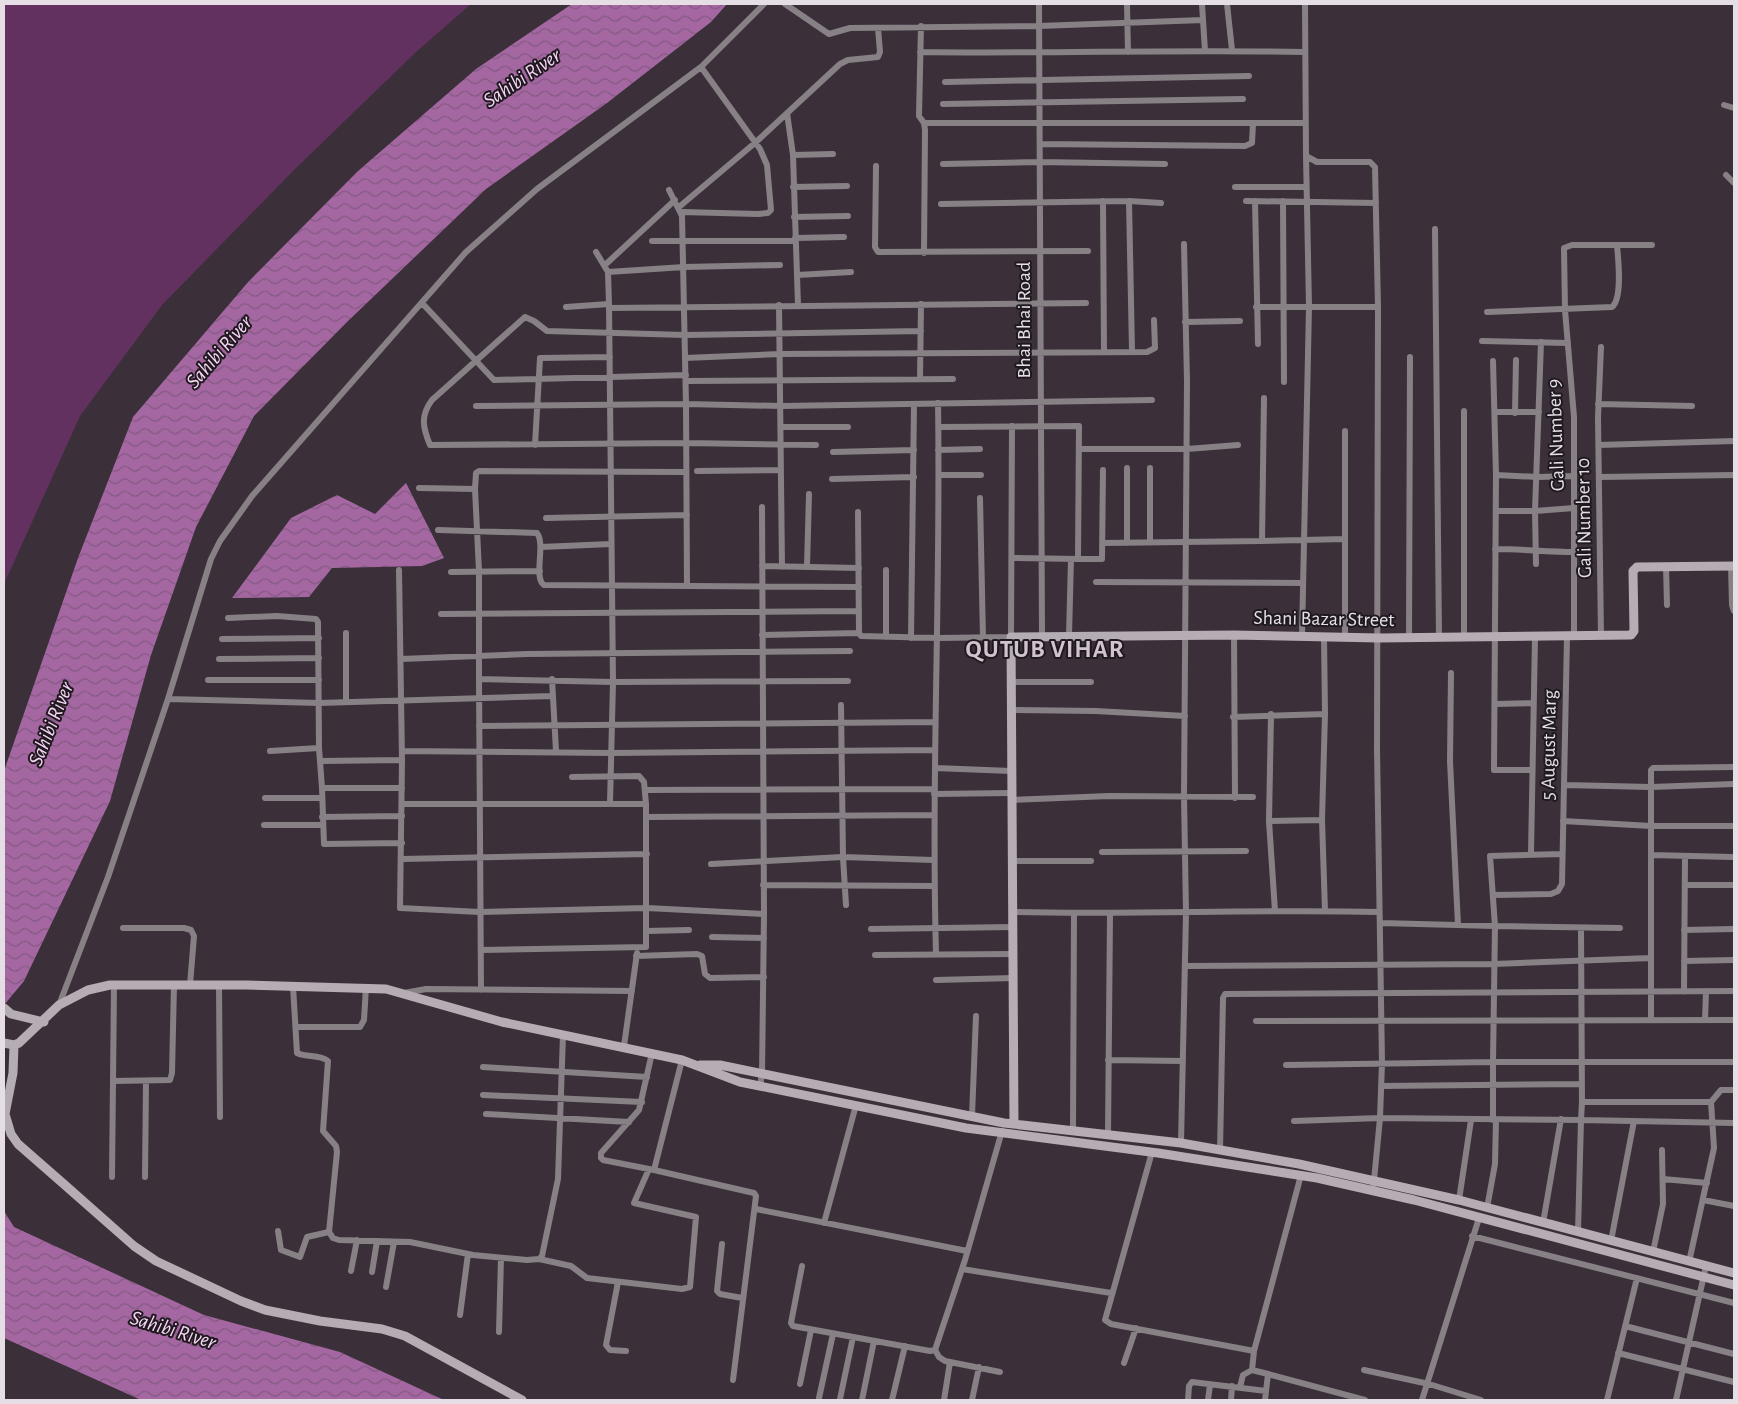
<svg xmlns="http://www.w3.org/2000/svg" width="1738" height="1404" font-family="'Alegreya Sans',sans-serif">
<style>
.green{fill:#623160}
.water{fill:url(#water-waves)}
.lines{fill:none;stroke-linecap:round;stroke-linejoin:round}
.street{stroke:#878186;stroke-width:6}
.secondary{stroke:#b5acb4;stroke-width:9}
.labels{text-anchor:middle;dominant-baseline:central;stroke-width:4;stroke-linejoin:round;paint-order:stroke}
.street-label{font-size:20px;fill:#e6dee5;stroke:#1f1a1f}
.water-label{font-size:21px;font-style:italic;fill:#f8d5f5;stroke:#1f1a1f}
.district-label{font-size:25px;font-weight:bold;letter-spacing:1px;fill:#d1c3d0;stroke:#1f1a1f}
</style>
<defs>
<pattern id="water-waves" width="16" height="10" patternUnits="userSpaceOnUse" patternTransform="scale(1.25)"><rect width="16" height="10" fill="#a567a2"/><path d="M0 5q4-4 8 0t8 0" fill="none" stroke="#835a81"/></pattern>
</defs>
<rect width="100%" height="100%" fill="#3b303a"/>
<!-- green -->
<path class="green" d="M4,4H471L416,52L293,171L162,305L80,416L4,584Z"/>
<!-- water -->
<path class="water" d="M572,4H727L711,22L607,103L486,189L347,322L254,416L196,527L151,655L110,801L24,981L4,1005V771L78,558L133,417L249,281L358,171L476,69Z
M406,483L444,558L422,566L332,568L309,597L232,598L291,518L337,495L375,514Z
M4,1211L14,1227L204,1315L340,1352L444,1400H141L4,1338Z"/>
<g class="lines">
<!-- street -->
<path class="street" d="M785,4L829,34L850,28L1039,26L1203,20
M1039,4L1042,636
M1127,4L1128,52
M1202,4L1205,51
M1227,4L1232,50
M1305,4L1306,156L1317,162H1370L1375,167L1378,307L1377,749L1382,1063L1380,1118L1373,1191
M921,26L919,116L924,123L925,130L924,253
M920,52C1048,54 1176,49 1304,52
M945,82L1249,76
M943,104L1243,99
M1724,105L1734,108
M787,113L793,155L798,305
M924,123H1305
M1040,144L1245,146L1252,143L1253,123
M793,155L833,154
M943,164L1040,162L1165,164
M876,166L875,247L878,252L1088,251
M1726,175L1734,183
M793,187L847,186
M1235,187H1306
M669,190L682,216L686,404L687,586
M1103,201L1104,352
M1129,201L1132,351
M1246,201L1376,203
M1255,201L1258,344
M1283,201L1284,382
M941,204L1129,201L1161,203
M679,207L756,142L840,64L848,60L878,57L880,52L878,28
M682,212L758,214L768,213L771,210L767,165L760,149L701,67
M794,217L848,216
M1435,229L1439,638
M795,238L844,237
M652,241H795
M596,252L608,272L609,304L613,682L610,803
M605,265L675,200
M608,272L684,267L780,265
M797,275L851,272
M422,303L494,380L686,375
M779,305L782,567
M566,307L609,304
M1256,307H1378
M609,308L1086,303
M1487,312L1612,307C1623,298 1618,258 1617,245
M1185,322L1240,321
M1482,341L1568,343
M1601,347L1598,417L1601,636
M685,358L780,354L1147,352L1155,348L1154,320
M1493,361L1496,475L1494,770H1532
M920,379L921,304
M686,381L953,379
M1264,398L1262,541L1345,539
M1598,404L1692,406
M476,406L686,404L781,406L1152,400
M1495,412H1539
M1515,413L1516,360
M781,427H848
M939,427L1079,426L1078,559L1012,558
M1345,431V638
M535,445L540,358L610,357
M816,445L686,443L430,445C423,428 420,416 432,400L525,317L534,321L547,331L685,335L921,331
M1599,445L1734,441
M1079,449H1187L1238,445
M938,450L980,449
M833,452L914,450
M1127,468V543
M1150,468V542
M697,471L781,470
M939,475H981
M1496,475L1538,477L1574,476
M1600,477L1734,475
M832,479L914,477
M419,488L475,489
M980,498L983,638
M1496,511H1535L1574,508
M858,512L859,633L861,636L938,638L1011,637L1012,426
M546,518L687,515
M438,530L537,533C546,545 533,577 544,585L859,587
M1103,543L1262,541
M541,547L611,544
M1495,549C1522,549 1547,552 1574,552
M1078,559H1102L1103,470
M1536,564L1535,511L1541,342
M762,566L859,568
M1666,566L1667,605
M1731,566L1732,605L1734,611
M807,567L809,494
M399,570L402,760L400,908L480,912L647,908L764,914
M451,572L540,571
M1096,582L1303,583
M441,614L859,611
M228,618L277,616L316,619L318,622L319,748L322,788
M762,635L859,633
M1234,635L1235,798
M1069,636L1071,559
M1302,636L1309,307L1306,156
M886,637V570
M1324,637L1325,714
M1574,637V417L1565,310L1564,248L1572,245H1652
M911,638L914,404
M1409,638L1410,357
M1464,638V411
M222,639L319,638
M219,659L319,658
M401,659L527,654L850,651
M1451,673L1450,761L1458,925
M479,679V571L475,489L476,473L479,471L686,472
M552,679L556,751
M208,680H319
M1010,682H1091
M168,699L211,559L220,541L252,496L466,252L537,189L701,67L764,4
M346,702V633
M1496,704L1533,703
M1011,710L1096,711L1185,716
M1271,714L1269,821L1275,911
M1233,717L1325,714L1322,820L1325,911
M479,726L934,722
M270,751L319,748
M402,751L611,753L935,750
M321,761L402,760
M935,768L1011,771
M572,777L639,776L644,782L646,804
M1565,785L1651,787L1734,784
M402,788H322L324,844L402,843
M645,790L935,789
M934,794L1011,793
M265,798H322
M1011,800L1109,796L1253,797
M402,804H646V947L481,950
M322,817L402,816
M646,817L933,815
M1269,821L1322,820
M1563,821L1651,826H1734
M264,825H323
M1102,852L1246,851
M1531,854L1535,638
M1651,855L1732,857
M402,859L647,854
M1012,861H1091
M711,864L843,857L841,705
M763,885L934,886
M1685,885H1732
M1493,895L1551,894L1558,891L1562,884L1567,637
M846,905L843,857L933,860
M1013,912C1135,915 1257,909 1379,912
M1380,923L1495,926L1490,856L1562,854
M123,928H184L191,930L194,936L190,985
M1581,928L1582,1102
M1620,928L1495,926L1493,1062H1734
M871,929L1013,927
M1684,930L1734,929
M647,931L689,930
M712,937L764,938
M936,954C931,770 941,587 938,403
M875,955L1014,954
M636,956L697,954L702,956L705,974L710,978L764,977
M1684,961L1734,960
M1185,966L1494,964L1651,958
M936,980L1014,978
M219,985L220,1117
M293,986L297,1053C307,1058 319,1054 328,1061L323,1131L336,1146L337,1152L329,1232L333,1238L339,1240L410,1242L473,1255L527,1260L539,1259L542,1256L558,1179L563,1035
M481,990L479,679L613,682L848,681
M1684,992L1685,856
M404,993L426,989L632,991
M59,1005L108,877L168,699L319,703L553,696
M1651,1020V770L1653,768L1734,767
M1705,1020L1706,992
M1256,1021L1734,1020
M296,1027H360L364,1020L366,987
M624,1046L637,953
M652,1053L639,1110L601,1153V1158L603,1160L654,1170L682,1060
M1108,1060L1183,1061
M1286,1065L1493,1062V1120
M483,1067L647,1077
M114,1081L170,1080L172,1073L174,985
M760,1086L762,1074L764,914L762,507
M1381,1086L1582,1084
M483,1095L642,1102
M1711,1102H1582L1581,1120L1734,1123
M486,1114L629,1122
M972,1116L976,1016
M1294,1121L1380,1118L1581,1120L1578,1232
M1073,1129L1074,913
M1108,1135L1110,914
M1181,1143L1186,913L1184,796L1187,381L1184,244
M1220,1151L1223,998L1225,994L1734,991
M1152,1152L1105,1320L1111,1324L1254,1351
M654,1170L754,1193L756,1196L733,1380
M112,1177L114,985
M145,1177L146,1081
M1663,1179L1707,1183
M1459,1200L1471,1120
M1703,1200L1734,1206
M1487,1208L1495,1164L1496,1120
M756,1209L967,1251
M824,1223L856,1105
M1543,1223L1561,1119
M278,1231L281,1250L300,1257L307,1237L329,1232
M1472,1236L1734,1303
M1611,1241L1634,1121
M722,1244L717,1291L720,1294L742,1298
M1653,1252L1663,1204L1662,1150
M539,1259L571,1266L587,1278L682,1289L690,1287L696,1217L634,1203L649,1169
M1689,1262L1714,1148L1711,1102L1721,1090H1734
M802,1266L791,1323L793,1326L930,1351L935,1350L965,1260L1002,1131
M962,1269L1111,1293
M351,1271L357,1240
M372,1272L377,1241
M618,1282L606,1345L610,1350L626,1351
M386,1287L394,1242
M460,1315L468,1254
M1625,1326L1734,1354
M499,1332L501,1258
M935,1350L939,1357L945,1361L1000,1372
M1618,1353L1734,1382
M1124,1363L1136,1328
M1364,1370L1429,1384L1481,1400
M1268,1374L1252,1370L1254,1351L1301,1175
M800,1384L811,1330
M1240,1387L1243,1375L1252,1370
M819,1398L833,1334
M840,1399L853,1337
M862,1400L874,1341
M892,1400L905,1346
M944,1400L950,1362
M972,1400L979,1367
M1188,1400L1189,1386L1192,1382L1266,1391
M1208,1400L1210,1385
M1231,1400L1232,1386
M1265,1400L1268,1374L1365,1400
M1422,1400L1479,1218
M1607,1400L1637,1278
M1676,1400L1706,1266"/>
<!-- secondary -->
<path class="secondary" d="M4,1008L11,1014L44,1022
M4,1043L14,1045L19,1043L59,1005L88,990L110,985H246L386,989L502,1022L682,1060L740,1082L966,1128L1158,1153L1317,1178L1414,1200L1734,1285
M14,1045L13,1073L5,1114L11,1134L18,1144L66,1186L134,1246L156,1261L241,1301L265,1310L320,1321L382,1329L405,1336L522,1400
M700,1065H720L1004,1123L1181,1143L1299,1164L1459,1200L1734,1273
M1014,1124L1011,637L1234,635L1379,638L1631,635L1634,631L1633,571L1637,567L1734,566"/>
</g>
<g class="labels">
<!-- street labels -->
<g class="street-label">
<text transform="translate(1024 320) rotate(-90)">Bhai Bhai Road</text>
<text transform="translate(1556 435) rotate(-92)">Gali Number 9</text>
<text transform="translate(1584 518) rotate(-91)">Gali Number 10</text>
<text transform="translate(1324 619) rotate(1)">Shani Bazar Street</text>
<text transform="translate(1549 745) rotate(-89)">5 August Marg</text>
</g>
<!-- water labels -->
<g class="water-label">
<text transform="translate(522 78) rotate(-34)">Sahibi River</text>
<text transform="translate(219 352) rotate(-49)">Sahibi River</text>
<text transform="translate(51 724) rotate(-68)">Sahibi River</text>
<text transform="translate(173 1330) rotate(17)">Sahibi River</text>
</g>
<!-- district labels -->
<g class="district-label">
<text x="1045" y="649">QUTUB VIHAR</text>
</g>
</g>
<!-- border -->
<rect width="1738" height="1404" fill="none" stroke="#e6dee5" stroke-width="10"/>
</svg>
